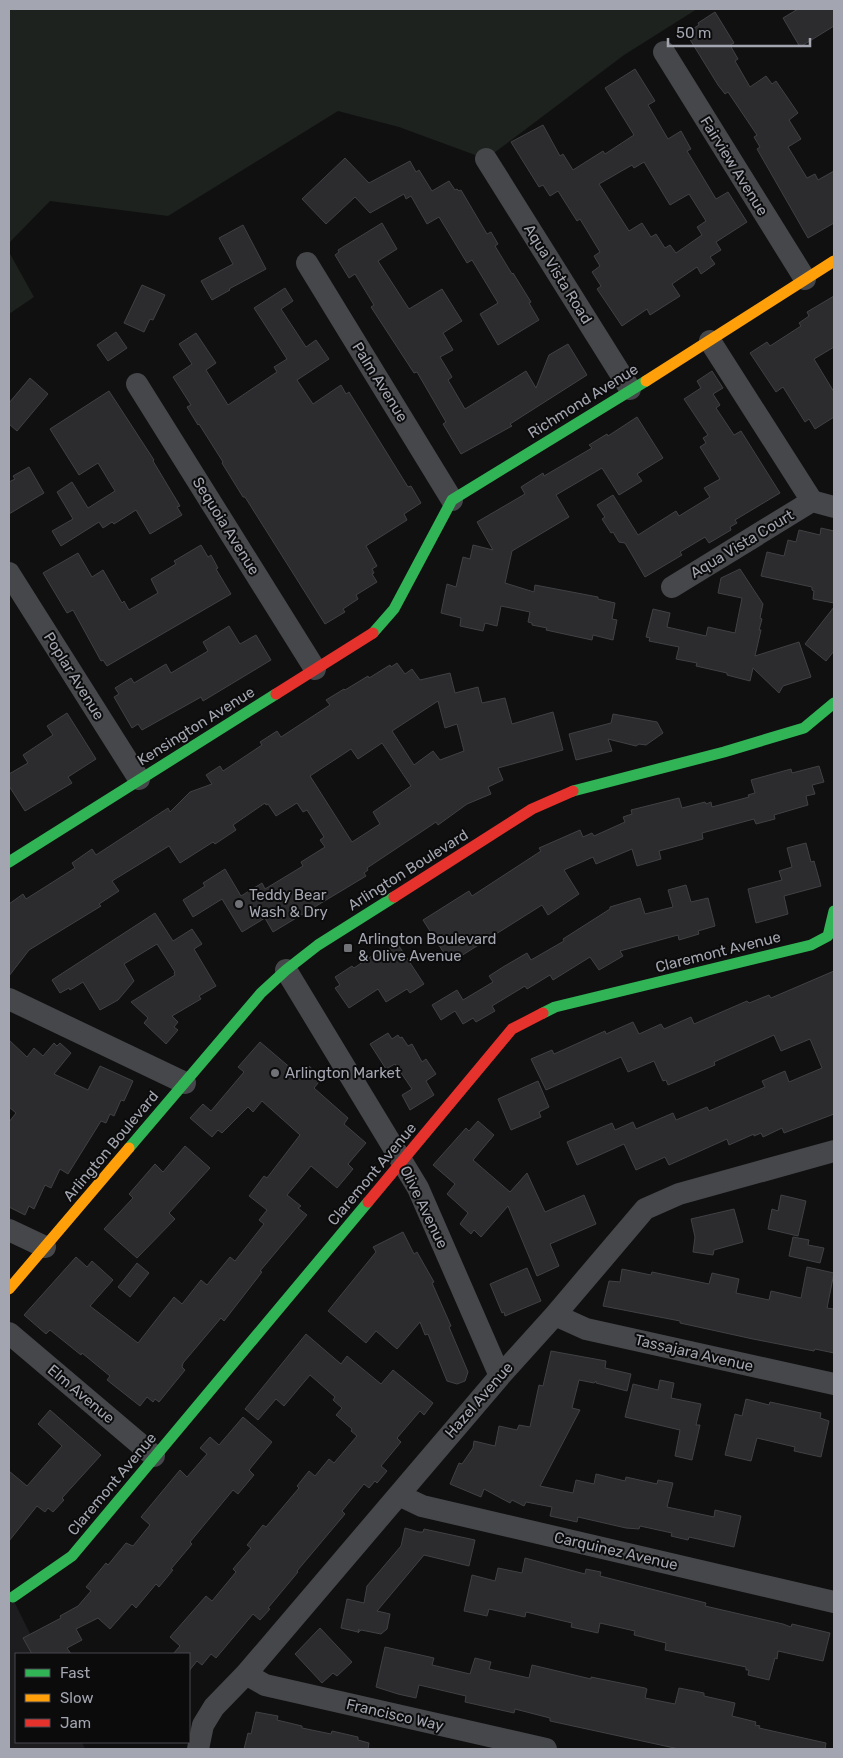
<svg xmlns="http://www.w3.org/2000/svg" width="843" height="1758" font-family="Rubik,sans-serif">
<style>
.built{fill:#1d1d1f}
.green{fill:#1d221e}
.building{fill:#2c2c2e;stroke:#404144;fill-rule:evenodd}
.lines{fill:none;stroke-linecap:round;stroke-linejoin:round}
.street{stroke:#46474a;stroke-width:22}
.fast{stroke:#30b455;stroke-width:11}
.slow{stroke:#ff9f0a;stroke-width:11}
.jam{stroke:#e5322d;stroke-width:11}
.poi-dot{fill:#707278;stroke:#0b0b0c;stroke-width:2}
.labels{text-anchor:middle;dominant-baseline:central;stroke-width:4;stroke-linejoin:round;paint-order:stroke}
.street-label{font-size:15px;fill:#a3a6b0;stroke:#0b0b0c}
.poi-label{font-size:15px;fill:#a3a6b0;stroke:#0b0b0c;text-anchor:start}
</style>
<rect width="100%" height="100%" fill="#101011"/>
<!-- built -->
<path class="built" d="M9,1591L40,1654H16V1742H82L85,1749H9Z"/>
<!-- green -->
<path class="green" d="M9,9H697L624,55L486,159L399,127L338,111L168,216L50,201L9,243Z
M9,252L34,297L9,314Z"/>
<!-- building -->
<path class="building" d="M798,9H834V26L800,47L783,18Z
M715,12L734,43L730,45L738,59L735,61L750,87L766,76L772,84L776,81L798,113L789,120L801,139L788,147L807,178L815,174L818,180L834,171V223L808,238L757,149L760,147L754,137L757,135L728,92L725,94L718,85L686,33L699,25L698,23Z
M635,69L655,101L648,105L668,139L681,131L691,149L687,151L716,199L728,192L747,222L716,242L721,250L710,257L715,264L701,274L697,267L672,284L680,296L650,315L647,309L622,326L597,289L601,286L592,272L600,266L594,256L600,252L580,219L577,221L558,191L550,196L543,185L539,187L511,142L543,125L560,156L563,154L573,170L603,151L605,154L634,135L605,88ZM644,162L670,205L689,194L706,221L697,227L702,235L676,253L670,245L665,248L656,234L651,237L642,223L629,231L599,184L632,165L634,168Z
M345,158L369,183L410,161L416,172L419,170L432,191L449,181L455,190L457,189L459,191L461,190L487,234L491,232L498,244L495,246L512,274L513,273L531,302L529,303L539,320L498,345L480,314L498,303L472,260L467,263L439,217L427,224L411,196L406,199L404,194L370,213L355,197L326,224L302,199Z
M382,223L397,249L378,261L409,309L442,289L462,321L443,333L453,350L440,357L452,377L448,380L465,409L526,371L536,388L549,355L568,344L587,375L510,424L512,426L461,454L443,424L446,422L417,372L414,373L371,307L374,305L355,274L349,278L335,255L339,252L338,250Z
M243,225L266,269L229,289L230,290L212,300L201,281L233,264L219,238Z
M142,285L165,295L153,320L150,319L144,332L124,323Z
M285,288L293,301L281,309L306,347L316,340L329,359L297,380L313,404L341,385L346,394L349,392L408,487L411,486L421,503L404,514L407,520L366,546L377,566L372,569L374,573L372,574L377,582L356,595L358,599L343,609L345,612L325,624L245,497H243L222,463L223,462L199,424L198,425L187,407L191,405L173,377L192,364L179,344L196,333L216,363L206,370L228,405L277,372L274,367L287,359L254,308Z
M834,296V347L814,359L834,392V417L815,429L809,419L805,422L783,387L776,392L750,353L767,342L770,346L801,326L799,323L809,316L807,312Z
M116,332L127,348L108,361L97,345Z
M712,371L723,388L713,394L720,405L716,408L734,435L741,431L780,493L735,520L737,523L730,527L731,530L709,543L705,537L680,552L682,555L645,577L625,543L619,542L613,532L611,533L602,519L605,517L597,505L613,495L638,535L676,511L679,516L710,497L704,488L720,479L700,447L706,443L703,438L708,435L684,399L701,388L697,381Z
M30,378L48,394L17,431L9,424V403Z
M109,391L154,460L153,461L180,506L177,507L182,515L150,534L136,510L114,524L112,522L103,528L99,522L61,546L52,531L73,519L57,492L72,482L88,508L115,491L98,463L79,475L50,429Z
M637,417L663,458L637,474L642,481L619,495L602,468L556,495L569,517L512,551L505,583L534,592L535,585L598,597V599L615,603L612,619L617,620L613,640L593,635L592,640L546,630L547,628L532,625V623L528,622L530,612L501,606L497,626L485,623L483,631L460,626L461,618L441,613L447,584L456,587L463,557L470,559L473,545L493,550L477,522L525,494L521,487L543,473L544,476L592,448L589,445L607,434L608,436Z
M29,467L44,493L9,514V482L15,479L13,476Z
M821,528L834,531V603L813,599L814,591L812,590V587L761,576L767,552L784,556L788,540L796,542L799,530L820,535Z
M201,545L208,557L211,555L218,568L216,569L231,594L107,666L103,660L101,661L73,610L67,613L43,573L78,553L92,577L103,570L122,603L124,601L129,610L158,593L151,579L176,564L174,561Z
M740,569L763,604L760,618L762,619L759,630H761L755,656L799,642L811,677L783,686L779,693L753,668L750,681L727,675V673L696,666L697,663L676,659L679,647L649,641L650,638L646,637L653,609L670,613L667,627L706,636L708,627L735,633L742,598L718,593L721,578Z
M834,607V651L826,661L805,644Z
M229,626L240,644L256,635L271,660L203,701L201,697L142,730L138,724L132,728L114,697L119,694L115,688L131,678L134,683L166,664L171,673L208,651L203,642Z
M397,663L405,674L412,669L420,680L450,673L455,693L478,687L482,703L505,698L512,724L553,712L563,750L498,768L503,780L488,787L491,794L467,804L438,825L436,822L367,868L368,870L364,873L366,876L273,932L265,918L242,932L222,899L193,917L183,900L205,886L203,883L225,869L241,896L262,883L265,889L303,866L301,862L325,847L320,840L324,837L307,810L303,812L297,803L276,816L268,804L266,805L265,803L233,825L236,830L215,844L213,842L180,863L169,846L112,881L119,891L99,904L101,906L29,950L9,976V904L23,894L26,899L75,868L72,863L92,849L96,855L168,808L170,812L190,792L212,784L206,775L220,766L223,771L262,745L260,742L277,731L281,737L330,705L326,700L344,689L345,690L368,676L369,678L390,665L391,667ZM438,701L445,728L457,724L464,751L440,760L433,751L414,765L392,731ZM382,743L411,786L373,812L380,824L352,842L310,776L351,749L358,759Z
M67,713L96,759L68,777L72,783L25,811L9,786V774L28,763L23,755L53,735L47,726Z
M613,714L657,722L663,733L646,745L639,744L636,746L608,739L612,751L576,760L569,734L611,723Z
M819,766L824,782L812,785L815,794L806,796L808,805L774,815L775,819L756,824L754,819L702,833L703,839L659,851L661,859L637,866L632,849L596,864L593,857L564,870L579,894L548,915L542,905L461,956L459,954L449,961L423,920L469,891L472,896L541,851L539,848L580,830L583,837L592,833L594,836L625,822L623,817L632,814L631,810L679,798L682,808L705,802L706,804L711,802L712,807L749,797L748,795L755,793L751,780L791,769L792,773Z
M806,843L811,862L814,861L821,886L784,896L788,914L756,923L748,889L782,880L779,871L792,867L787,848Z
M686,885L691,902L708,898L715,926L698,931L699,934L679,940L678,935L620,951L623,956L599,970L590,957L553,980L550,975L527,989L525,986L492,1006L495,1011L476,1022L473,1018L463,1024L455,1011L441,1020L432,1005L457,990L463,1000L493,982L489,976L503,967L527,953L531,960L564,941L563,939L610,909V907L640,898L645,914L673,907L668,890Z
M155,913L173,941L192,929L202,944L194,949L216,986L199,996L201,999L172,1016L178,1022L174,1027L178,1030L166,1044L144,1023L148,1018L131,1002L175,975L174,973L175,972L157,944L124,964L134,981L118,1000L100,1010L83,982L70,990L69,988L60,993L52,980Z
M397,943L424,984L410,993L407,989L386,1002L378,989L349,1008L335,988L340,985L335,977L352,966L354,968L376,953L378,956Z
M834,971V1114L784,1133L782,1128L763,1137L761,1133L754,1136V1134L729,1145L727,1139L669,1165L665,1157L636,1170L624,1144L577,1165L567,1142L612,1123L615,1130L633,1122L636,1129L673,1113L676,1120L707,1107L709,1111L765,1087L762,1081L785,1071L789,1082L822,1068L810,1039L781,1051L774,1035L714,1062L715,1065L668,1085L666,1080L663,1081L654,1061L628,1072L621,1057L546,1090L531,1059L552,1050L554,1054L605,1031L606,1034L633,1022L639,1034L661,1024L664,1029L691,1017L694,1024L747,1001L749,1003L769,995L771,998Z
M388,1033L392,1039L398,1035L400,1038L402,1037L408,1046L412,1044L422,1062L426,1059L436,1074L426,1081L434,1095L410,1110L402,1095L412,1089L395,1064L386,1069L370,1044Z
M9,1040L27,1057L34,1048L43,1056L54,1043L57,1046L60,1043L71,1053L54,1074L88,1090L100,1066L133,1081L124,1101L121,1100L114,1116L110,1114L106,1123L101,1121L68,1174L60,1169L51,1188L45,1185L34,1209L29,1206L25,1215L9,1207V1122L16,1113L9,1107Z
M260,1042L300,1076L309,1066L322,1078L314,1088L348,1118L344,1124L366,1143L348,1164L353,1169L337,1188L311,1166L287,1195L301,1206L298,1208L307,1215L260,1271L262,1272L224,1321L221,1318L183,1363L182,1367L185,1370L159,1402L155,1399L153,1402L147,1397L140,1406L107,1380L110,1376L82,1353L81,1355L50,1330L46,1334L24,1315L76,1257L87,1267L92,1261L113,1280L90,1306L138,1343L174,1297L182,1304L201,1280L207,1285L230,1257L235,1261L264,1224L259,1220L267,1210L249,1196L264,1176L267,1178L300,1135L262,1101L253,1112L248,1107L222,1133L218,1130L212,1137L190,1118L203,1104L211,1111L244,1072L238,1067Z
M538,1081L549,1107L539,1112L541,1117L511,1130L498,1099Z
M478,1121L494,1135L473,1160L510,1192L527,1173L545,1212L584,1195L596,1224L550,1244L559,1266L537,1276L508,1206L481,1237L474,1230L471,1234L460,1224L468,1213L447,1194L455,1184L433,1165L466,1128L469,1131Z
M185,1146L210,1168L169,1213L175,1219L137,1258L104,1229L133,1198L129,1194L155,1164L163,1172Z
M781,1195L806,1201L798,1236L768,1229L772,1209L778,1211Z
M734,1209L743,1242L714,1250L713,1255L693,1252L695,1237L691,1219Z
M403,1232L414,1254L417,1252L434,1282L432,1283L451,1326L449,1327L468,1372L465,1381L457,1384L447,1381L428,1334L425,1335L420,1322L397,1349L376,1331L366,1343L328,1311L376,1252L373,1247Z
M793,1237L809,1240L808,1245L824,1248L820,1263L789,1256Z
M137,1263L149,1273L130,1297L118,1287Z
M807,1267L834,1273L827,1308L834,1309V1353L815,1349L814,1351L753,1339L680,1323V1321L603,1306L609,1281L620,1282L622,1269L651,1275L652,1272L709,1284L712,1273L739,1279L736,1293L769,1300L771,1291L801,1298Z
M527,1268L541,1301L505,1316L504,1312L502,1313L490,1284Z
M306,1334L341,1364L347,1356L381,1384L393,1370L433,1403L424,1415L420,1411L397,1438L401,1442L381,1466L387,1471L377,1483L375,1481L369,1488L364,1484L342,1511L345,1514L297,1571L298,1572L268,1608L270,1609L260,1620L253,1614L216,1658L211,1654L202,1665L197,1661L189,1671V1654H173L180,1646L170,1637L206,1596L212,1601L236,1572L233,1569L251,1548L247,1545L263,1525L266,1527L299,1488L297,1486L309,1471L315,1476L329,1459L334,1463L357,1436L351,1431L352,1429L336,1415L342,1408L333,1400L335,1397L310,1375L284,1406L276,1399L258,1420L245,1409Z
M551,1351L606,1361L605,1368L631,1374L627,1391L596,1383V1381L594,1383L579,1380L572,1408L580,1410L540,1486L573,1493L576,1480L594,1484L596,1474L625,1481L626,1477L657,1484L658,1480L673,1483L667,1507L714,1517L715,1510L741,1516L734,1547L689,1537L688,1540L671,1536L672,1533L640,1526L639,1529L626,1528L578,1517L577,1522L550,1516L552,1507L526,1502L524,1506L512,1500L510,1503L484,1489L481,1497L450,1484L459,1463L462,1464L473,1448L474,1441L495,1446L499,1426L517,1430L519,1425L530,1427L539,1385L543,1386Z
M660,1380L674,1383L671,1398L701,1404L696,1425H700L692,1460L675,1456L680,1430L625,1417L633,1384L658,1390Z
M746,1399L769,1405L770,1402L821,1413L820,1418L829,1421L821,1457L794,1451L795,1447L757,1438L751,1461L725,1455L735,1414L742,1416Z
M50,1410L101,1455L62,1498L64,1500L53,1512L48,1508L45,1512L37,1506L9,1541V1471L27,1486L62,1446L38,1424Z
M243,1417L272,1442L249,1470L254,1475L238,1494L233,1490L190,1542L192,1544L171,1569L173,1570L159,1587L156,1584L136,1608L132,1604L110,1629L98,1618L76,1629L82,1640L67,1648L71,1654H32L23,1638L61,1618L60,1616L78,1606L91,1591L86,1587L106,1563L108,1565L126,1543L133,1546L150,1525L141,1517L180,1470L187,1477L207,1454L200,1448L210,1437L219,1445Z
M405,1528L419,1532H423L424,1529L475,1540L469,1566L424,1555L377,1611L390,1614L387,1629L381,1634L361,1630L358,1633L359,1629L358,1632L341,1628L347,1599L364,1603L367,1586L401,1546Z
M525,1558L585,1574L586,1569L601,1572L600,1576L706,1603L705,1606L783,1624L791,1627L792,1624L830,1633L823,1661L778,1651L777,1659L775,1658L769,1680L748,1675L749,1670H746V1667L665,1650L666,1643L634,1635L635,1631L600,1623L598,1633L571,1627L572,1623L526,1612L525,1617L489,1609L487,1616L464,1611L472,1575L495,1581L498,1568L522,1573Z
M320,1628L352,1662L337,1676L333,1673L322,1683L295,1654Z
M385,1647L434,1658L432,1665L470,1674L475,1658L491,1662L489,1669L529,1678L532,1665L591,1679V1677L645,1688L647,1689L645,1698L675,1704L679,1688L704,1693V1696L735,1703L732,1716L756,1722L755,1725L760,1726L759,1728L826,1743L825,1749H679L550,1721V1718L515,1709L514,1713L465,1702L466,1696L419,1685L416,1698L398,1694L376,1687Z
M256,1712L278,1716L277,1720L302,1726V1728L331,1734L332,1731L358,1737V1740L369,1743L368,1749H244L248,1733L251,1734Z"/>
<g class="lines">
<!-- street -->
<path class="street" d="M664,52L805,279
M486,159L630,389
M307,263L452,500
M710,341L812,501L834,507
M137,384L315,669
M9,573L139,779
M672,587L812,501
M286,970L418,1188L500,1376
M9,999L185,1083
M9,1230L45,1247
M555,1315L586,1329L834,1384
M9,1333L154,1456
M399,1495L422,1506L834,1602
M246,1674L265,1685L546,1749
M198,1749L203,1725L214,1707L246,1674L500,1376L555,1315L645,1209L679,1194L834,1151"/>
<!-- fast -->
<path class="fast" d="M373,633L394,609L452,500L646,381
M573,791L724,752L804,728L834,703
M9,862L276,694
M543,1013L555,1007L811,945L828,936L834,911
M129,1148L261,993L286,970L318,945L394,897
M13,1597L72,1556L368,1202"/>
<!-- slow -->
<path class="slow" d="M646,381L834,261
M9,1289L129,1148"/>
<!-- jam -->
<path class="jam" d="M276,694L373,633
M394,897L532,809L573,791
M368,1202L512,1029L543,1013"/>
</g>
<!-- markers -->
<g class="poi-dot">
<circle cx="239" cy="904" r="5"/>
<rect x="343" y="943" width="10" height="10" rx="2.5"/>
<circle cx="275" cy="1073" r="5"/>
</g>
<g class="labels">
<!-- street labels -->
<g class="street-label">
<text transform="translate(734 166) rotate(58)">Fairview Avenue</text>
<text transform="translate(558 274) rotate(58)">Aqua Vista Road</text>
<text transform="translate(380 382) rotate(58)">Palm Avenue</text>
<text transform="translate(583 401) rotate(-32)">Richmond Avenue</text>
<text transform="translate(226 526) rotate(58)">Sequoia Avenue</text>
<text transform="translate(742 544) rotate(-31)">Aqua Vista Court</text>
<text transform="translate(74 676) rotate(58)">Poplar Avenue</text>
<text transform="translate(196 726) rotate(-32)">Kensington Avenue</text>
<text transform="translate(408 870) rotate(-32)">Arlington Boulevard</text>
<text transform="translate(718 952) rotate(-14)">Claremont Avenue</text>
<text transform="translate(111 1146) rotate(-50)">Arlington Boulevard</text>
<text transform="translate(372 1174) rotate(-50)">Claremont Avenue</text>
<text transform="translate(424 1207) rotate(64)">Olive Avenue</text>
<text transform="translate(694 1353) rotate(13)">Tassajara Avenue</text>
<text transform="translate(81 1394) rotate(40)">Elm Avenue</text>
<text transform="translate(479 1400) rotate(-49)">Hazel Avenue</text>
<text transform="translate(112 1484) rotate(-50)">Claremont Avenue</text>
<text transform="translate(616 1551) rotate(13)">Carquinez Avenue</text>
<text transform="translate(395 1715) rotate(13)">Francisco Way</text>
</g>
<!-- poi labels -->
<g class="poi-label">
<text x="249" y="895">Teddy Bear<tspan x="249" dy="17">Wash &amp; Dry</tspan></text>
<text x="358" y="939">Arlington Boulevard<tspan x="358" dy="17">&amp; Olive Avenue</tspan></text>
<text x="285" y="1073">Arlington Market</text>
</g>
</g>
<!-- border -->
<rect width="843" height="1758" fill="none" stroke="#a3a6b0" stroke-width="20"/>
<!-- legend -->
<rect x="15" y="1653" width="175" height="90" fill="#0b0b0c" stroke="#48494e"/>
<rect x="25" y="1669" width="25" height="8" fill="#30b455" stroke="#48494e"/>
<text x="60" y="1678" font-size="15" fill="#a3a6b0">Fast</text>
<rect x="25" y="1694" width="25" height="8" fill="#ff9f0a" stroke="#48494e"/>
<text x="60" y="1703" font-size="15" fill="#a3a6b0">Slow</text>
<rect x="25" y="1719" width="25" height="8" fill="#e5322d" stroke="#48494e"/>
<text x="60" y="1728" font-size="15" fill="#a3a6b0">Jam</text>
<!-- scale -->
<path d="M668 38v8h142v-8" fill="none" stroke="#a3a6b0" stroke-width="2.5"/>
<text x="676" y="38" font-size="15" fill="#a3a6b0" stroke="#0b0b0c" stroke-width="4" paint-order="stroke">50 m</text>
</svg>
